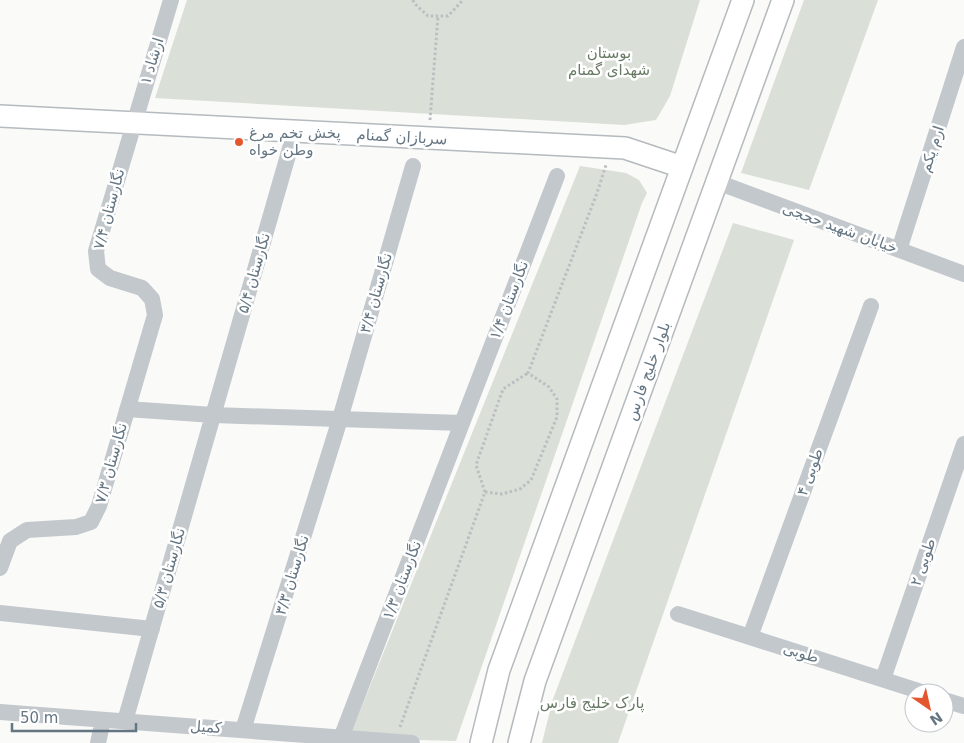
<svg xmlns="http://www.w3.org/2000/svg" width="964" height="743" font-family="'DejaVu Sans',Cairo,sans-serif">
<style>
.green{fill:#dadfd7}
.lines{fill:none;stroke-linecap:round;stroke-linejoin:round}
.major-casing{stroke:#b5babe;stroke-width:24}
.path{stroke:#bbbfc2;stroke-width:3;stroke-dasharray:2.5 2.5;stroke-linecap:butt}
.minor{stroke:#c3c8cc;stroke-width:16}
.major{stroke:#fff;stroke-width:21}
.poi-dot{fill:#e4572e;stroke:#fff;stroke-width:2}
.labels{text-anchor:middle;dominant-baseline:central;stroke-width:5;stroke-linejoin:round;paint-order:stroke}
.park-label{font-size:15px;fill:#687a64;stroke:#fff}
.street-label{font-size:15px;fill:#657683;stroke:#fff}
.poi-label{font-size:15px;fill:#657683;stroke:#fff;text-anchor:start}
</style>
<rect width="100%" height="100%" fill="#fafaf8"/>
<!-- green -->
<path class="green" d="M187,0H700L670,96L656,120L624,125L155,98Z
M804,0H878L809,190L741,173Z
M580,166L626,173L639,180L647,193L642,203L456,741L349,738Z
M733,223L794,240L618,743H542L553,699Z"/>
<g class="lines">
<!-- major casing -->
<g class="major-casing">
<path id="major" d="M0,116L625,148L682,167
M481,743L499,670L743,0
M519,743L535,681L783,0"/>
</g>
<!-- path -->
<path class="path" d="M413,0L414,3L428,16H448L463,0
M430,120L438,16
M485,492L476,465L503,389L528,373
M400,727L485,492L502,494L520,489L531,480L557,417V399L549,387L528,373L597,193L606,165"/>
<!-- minor -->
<path class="minor" d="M717,182L964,274
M899,250L964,47
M127,409L213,415L462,423
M0,568L10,541L27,530L76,527L91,522L99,506L155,315L152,299L142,288L110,278L98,269L96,251L171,0
M0,613L152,629
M678,614L925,693
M750,637L871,306
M883,679L964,444
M944,700L964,706
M0,712L412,743
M125,721L295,131
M243,730L340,419L413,166
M98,743L103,720
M341,743V738L557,176"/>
<!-- major -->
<use href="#major" class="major"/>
</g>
<!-- markers -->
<circle class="poi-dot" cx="239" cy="142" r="5"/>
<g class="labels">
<!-- park labels -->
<g class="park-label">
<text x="609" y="53">بوستان<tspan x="609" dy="17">شهدای گمنام</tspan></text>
<text x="592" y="703">پارک خلیج فارس</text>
</g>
<!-- street labels -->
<g class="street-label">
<text transform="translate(152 61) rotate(-73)">ارشاد ۱</text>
<text transform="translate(402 137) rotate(3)">سربازان گمنام</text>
<text transform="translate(932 149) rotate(-72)">ارم یکم</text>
<text transform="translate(109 209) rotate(-75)">نگارستان ۷/۴</text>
<text transform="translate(840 228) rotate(20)">خیابان شهید حججی</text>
<text transform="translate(254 273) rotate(-74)">نگارستان ۵/۴</text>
<text transform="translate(376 293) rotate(-74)">نگارستان ۳/۴</text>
<text transform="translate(509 300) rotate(-69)">نگارستان ۱/۴</text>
<text transform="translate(648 371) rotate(-70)">بلوار خلیج فارس</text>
<text transform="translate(111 463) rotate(-74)">نگارستان ۷/۳</text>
<text transform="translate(810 472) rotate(-70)">طوبی ۴</text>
<text transform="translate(923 562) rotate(-71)">طوبی ۲</text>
<text transform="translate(169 568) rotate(-74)">نگارستان ۵/۳</text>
<text transform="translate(292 575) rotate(-73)">نگارستان ۳/۳</text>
<text transform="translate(402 580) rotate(-69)">نگارستان ۱/۳</text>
<text transform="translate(801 653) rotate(17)">طوبی</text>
<text transform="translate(206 727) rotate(4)">کمیل</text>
</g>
<!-- poi labels -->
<g class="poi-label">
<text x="249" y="133">پخش تخم مرغ<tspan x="249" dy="17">وطن خواه</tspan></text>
</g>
</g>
<!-- north arrow -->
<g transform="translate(929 708) rotate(146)"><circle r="24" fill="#ffffff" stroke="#c1c8cd"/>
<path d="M0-4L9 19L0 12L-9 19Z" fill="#e4572e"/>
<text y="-8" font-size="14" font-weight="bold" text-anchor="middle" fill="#657683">N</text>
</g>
<!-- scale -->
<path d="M12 723v8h124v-8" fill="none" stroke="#657683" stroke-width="2.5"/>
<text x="20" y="723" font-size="15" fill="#657683" stroke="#ffffff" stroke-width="4" paint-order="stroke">50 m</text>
</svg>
